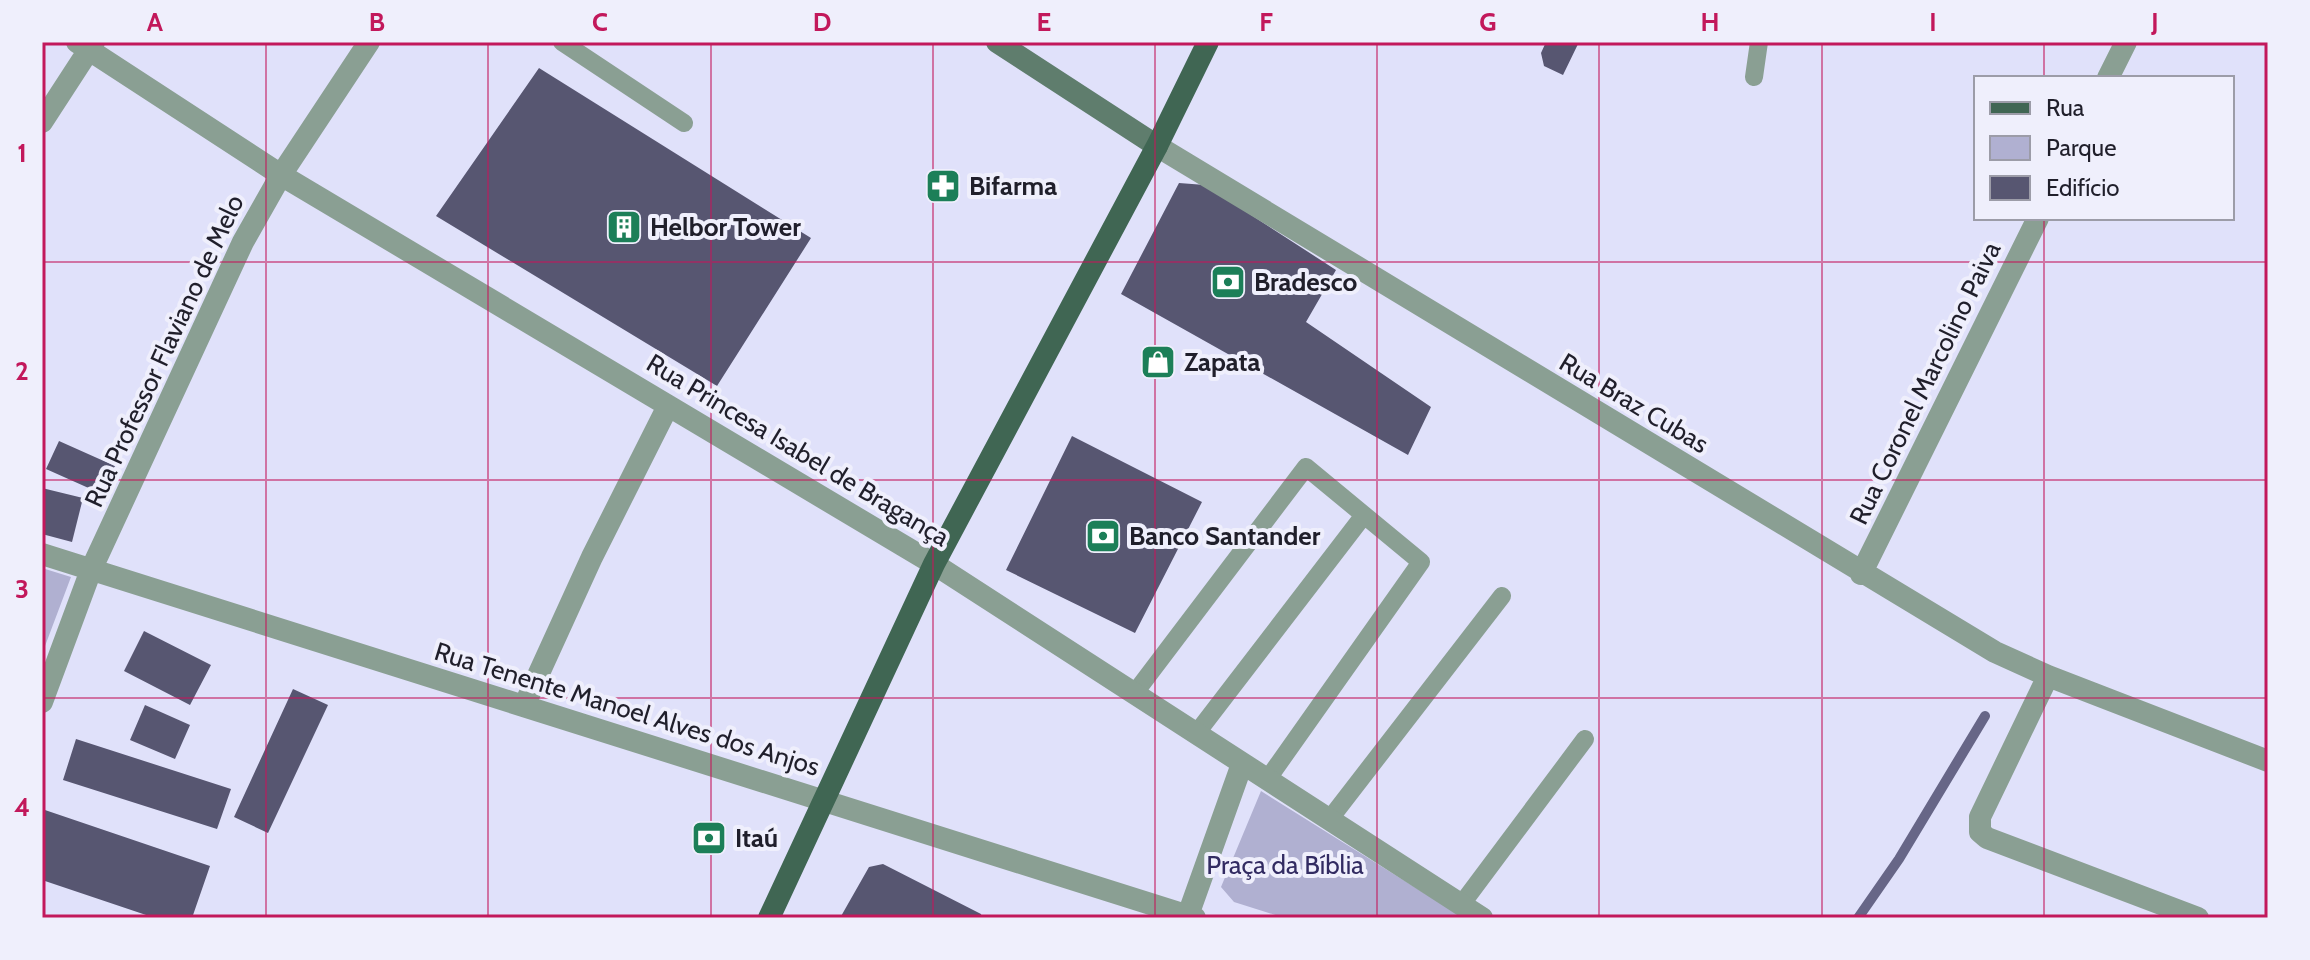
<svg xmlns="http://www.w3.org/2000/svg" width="2310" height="960" font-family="Cabin,sans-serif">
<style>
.green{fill:#b0b0d1}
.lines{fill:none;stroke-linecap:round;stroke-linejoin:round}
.stream{stroke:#676687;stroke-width:10}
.building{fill:#575671}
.service{stroke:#8a9f93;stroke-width:18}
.minor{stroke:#8a9f93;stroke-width:22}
.secondary{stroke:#5f7d6d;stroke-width:22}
.primary{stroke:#406653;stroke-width:22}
.grid{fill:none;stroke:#c2185b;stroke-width:2;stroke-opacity:0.55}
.labels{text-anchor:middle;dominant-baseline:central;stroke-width:8;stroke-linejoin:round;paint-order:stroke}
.poi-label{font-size:26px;font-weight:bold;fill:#201f2b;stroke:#efeffc;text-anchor:start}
.street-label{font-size:26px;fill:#201f2b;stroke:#efeffc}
.park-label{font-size:26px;fill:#322b62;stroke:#efeffc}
.neatline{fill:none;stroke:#c2185b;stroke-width:3}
.grid-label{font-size:26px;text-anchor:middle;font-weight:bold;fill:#c2185b}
</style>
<rect width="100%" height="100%" fill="#e0e1fa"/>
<!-- green -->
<path class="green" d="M42,568L71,577L42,654Z
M1261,791L1464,918H1285L1234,902L1221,887Z"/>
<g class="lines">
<!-- stream -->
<path class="stream" d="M1858,918L1899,859L1985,716"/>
</g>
<!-- building -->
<path class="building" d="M1546,42H1579L1563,75L1544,66L1541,53Z
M539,68L811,238L717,386L436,216Z
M1179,183L1205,185L1336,270L1306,322L1431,407L1408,455L1121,294Z
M1072,436L1202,502L1135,633L1006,570Z
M59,441L115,466L102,494L46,469Z
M42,488L83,498L72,542L42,534Z
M144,631L211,665L190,705L124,671Z
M293,689L328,705L268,833L234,817Z
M145,705L190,725L175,759L130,740Z
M76,739L231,789L217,829L63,780Z
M42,809L210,866L192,918H155L42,880Z
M883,864L981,914L982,918H840L869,867Z"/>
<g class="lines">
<!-- service -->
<path class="service" d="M562,42L684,123
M1754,77L1759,42
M1134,694L1306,467L1421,562L1267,780
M1196,734L1364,515
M1329,820L1502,596
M1461,905L1585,739"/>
<!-- minor -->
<path class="minor" d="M77,42L281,175L934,564L1482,918
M2108,78L2126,42
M42,122L94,42
M1157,146L1995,652L2048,676L2268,761
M42,554L1195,918
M1861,574L2038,218
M2048,676L1980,817V832L1987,838L2198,918
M42,702L91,570L243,242L281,175L369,42
M524,706L592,557L668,406
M1187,918L1242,764"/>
<!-- secondary -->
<path class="secondary" d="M997,42L1157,146"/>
<!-- primary -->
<path class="primary" d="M769,918L934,564L1157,146L1208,42"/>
</g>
<!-- grid -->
<path class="grid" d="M266,42V918M488,42V918M711,42V918M933,42V918M1155,42V918M1377,42V918M1599,42V918M1822,42V918M2044,42V78M2044,218V918M42,262H2268M42,480H2268M42,698H2268"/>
<!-- icons -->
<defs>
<g id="pharmacy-square" transform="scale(1.8)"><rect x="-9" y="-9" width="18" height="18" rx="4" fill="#1c7f58" stroke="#efeffc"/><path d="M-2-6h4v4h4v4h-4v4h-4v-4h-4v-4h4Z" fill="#fff"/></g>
<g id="building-square" transform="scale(1.8)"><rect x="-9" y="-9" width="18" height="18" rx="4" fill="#1c7f58" stroke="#efeffc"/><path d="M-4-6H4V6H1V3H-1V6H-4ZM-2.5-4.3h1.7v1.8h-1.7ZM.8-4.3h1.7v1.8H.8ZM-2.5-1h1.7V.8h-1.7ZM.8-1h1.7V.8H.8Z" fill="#fff"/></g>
<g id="bank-square" transform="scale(1.8)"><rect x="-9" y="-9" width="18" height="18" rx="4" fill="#1c7f58" stroke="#efeffc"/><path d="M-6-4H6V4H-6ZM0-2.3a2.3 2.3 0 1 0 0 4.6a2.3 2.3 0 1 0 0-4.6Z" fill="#fff"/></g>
<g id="shop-square" transform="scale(1.8)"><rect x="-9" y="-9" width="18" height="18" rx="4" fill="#1c7f58" stroke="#efeffc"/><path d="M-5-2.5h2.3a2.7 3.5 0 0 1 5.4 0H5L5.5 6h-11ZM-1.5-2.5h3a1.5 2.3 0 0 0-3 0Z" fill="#fff"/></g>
</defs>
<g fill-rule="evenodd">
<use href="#pharmacy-square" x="943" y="186"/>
<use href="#building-square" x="624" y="227"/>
<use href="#bank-square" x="1228" y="282"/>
<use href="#shop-square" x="1158" y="362"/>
<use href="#bank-square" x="1103" y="536"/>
<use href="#bank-square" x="709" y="838"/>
</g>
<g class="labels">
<!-- poi labels -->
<g class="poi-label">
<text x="969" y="186">Bifarma</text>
<text x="650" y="227">Helbor Tower</text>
<text x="1254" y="282">Bradesco</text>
<text x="1184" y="362">Zapata</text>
<text x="1129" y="536">Banco Santander</text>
<text x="735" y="838">Itaú</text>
</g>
<!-- street labels -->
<g class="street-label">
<text transform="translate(164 351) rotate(-65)">Rua Professor Flaviano de Melo</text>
<text transform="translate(1925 383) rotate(-64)">Rua Coronel Marcolino Paiva</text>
<text transform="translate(1634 403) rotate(31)">Rua Braz Cubas</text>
<text transform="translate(798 450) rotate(31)">Rua Princesa Isabel de Bragança</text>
<text transform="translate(627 709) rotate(17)">Rua Tenente Manoel Alves dos Anjos</text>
</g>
<!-- park labels -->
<g class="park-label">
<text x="1285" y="865">Praça da Bíblia</text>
</g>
</g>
<!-- border -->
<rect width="2310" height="960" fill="none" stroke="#efeffc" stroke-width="88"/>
<!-- legend -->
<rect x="1974" y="76" width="260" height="144" fill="#efeffc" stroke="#9c9ca8" stroke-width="2"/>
<rect x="1990" y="102" width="40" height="12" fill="#406653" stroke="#9c9ca8" stroke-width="2"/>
<text x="2046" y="116" font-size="24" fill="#201f2b">Rua</text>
<rect x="1990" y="136" width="40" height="24" fill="#b0b0d1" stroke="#9c9ca8" stroke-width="2"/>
<text x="2046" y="156" font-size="24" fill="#201f2b">Parque</text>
<rect x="1990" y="176" width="40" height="24" fill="#575671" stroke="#9c9ca8" stroke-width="2"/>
<text x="2046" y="196" font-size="24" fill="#201f2b">Edifício</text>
<rect x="44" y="44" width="2222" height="872" class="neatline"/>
<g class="grid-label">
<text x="155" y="31">A</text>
<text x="377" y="31">B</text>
<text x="600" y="31">C</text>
<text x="822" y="31">D</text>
<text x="1044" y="31">E</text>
<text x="1266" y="31">F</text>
<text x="1488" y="31">G</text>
<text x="1710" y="31">H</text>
<text x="1933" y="31">I</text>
<text x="2155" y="31">J</text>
<text x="22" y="162">1</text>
<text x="22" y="380">2</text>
<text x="22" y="598">3</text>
<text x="22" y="816">4</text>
</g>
</svg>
